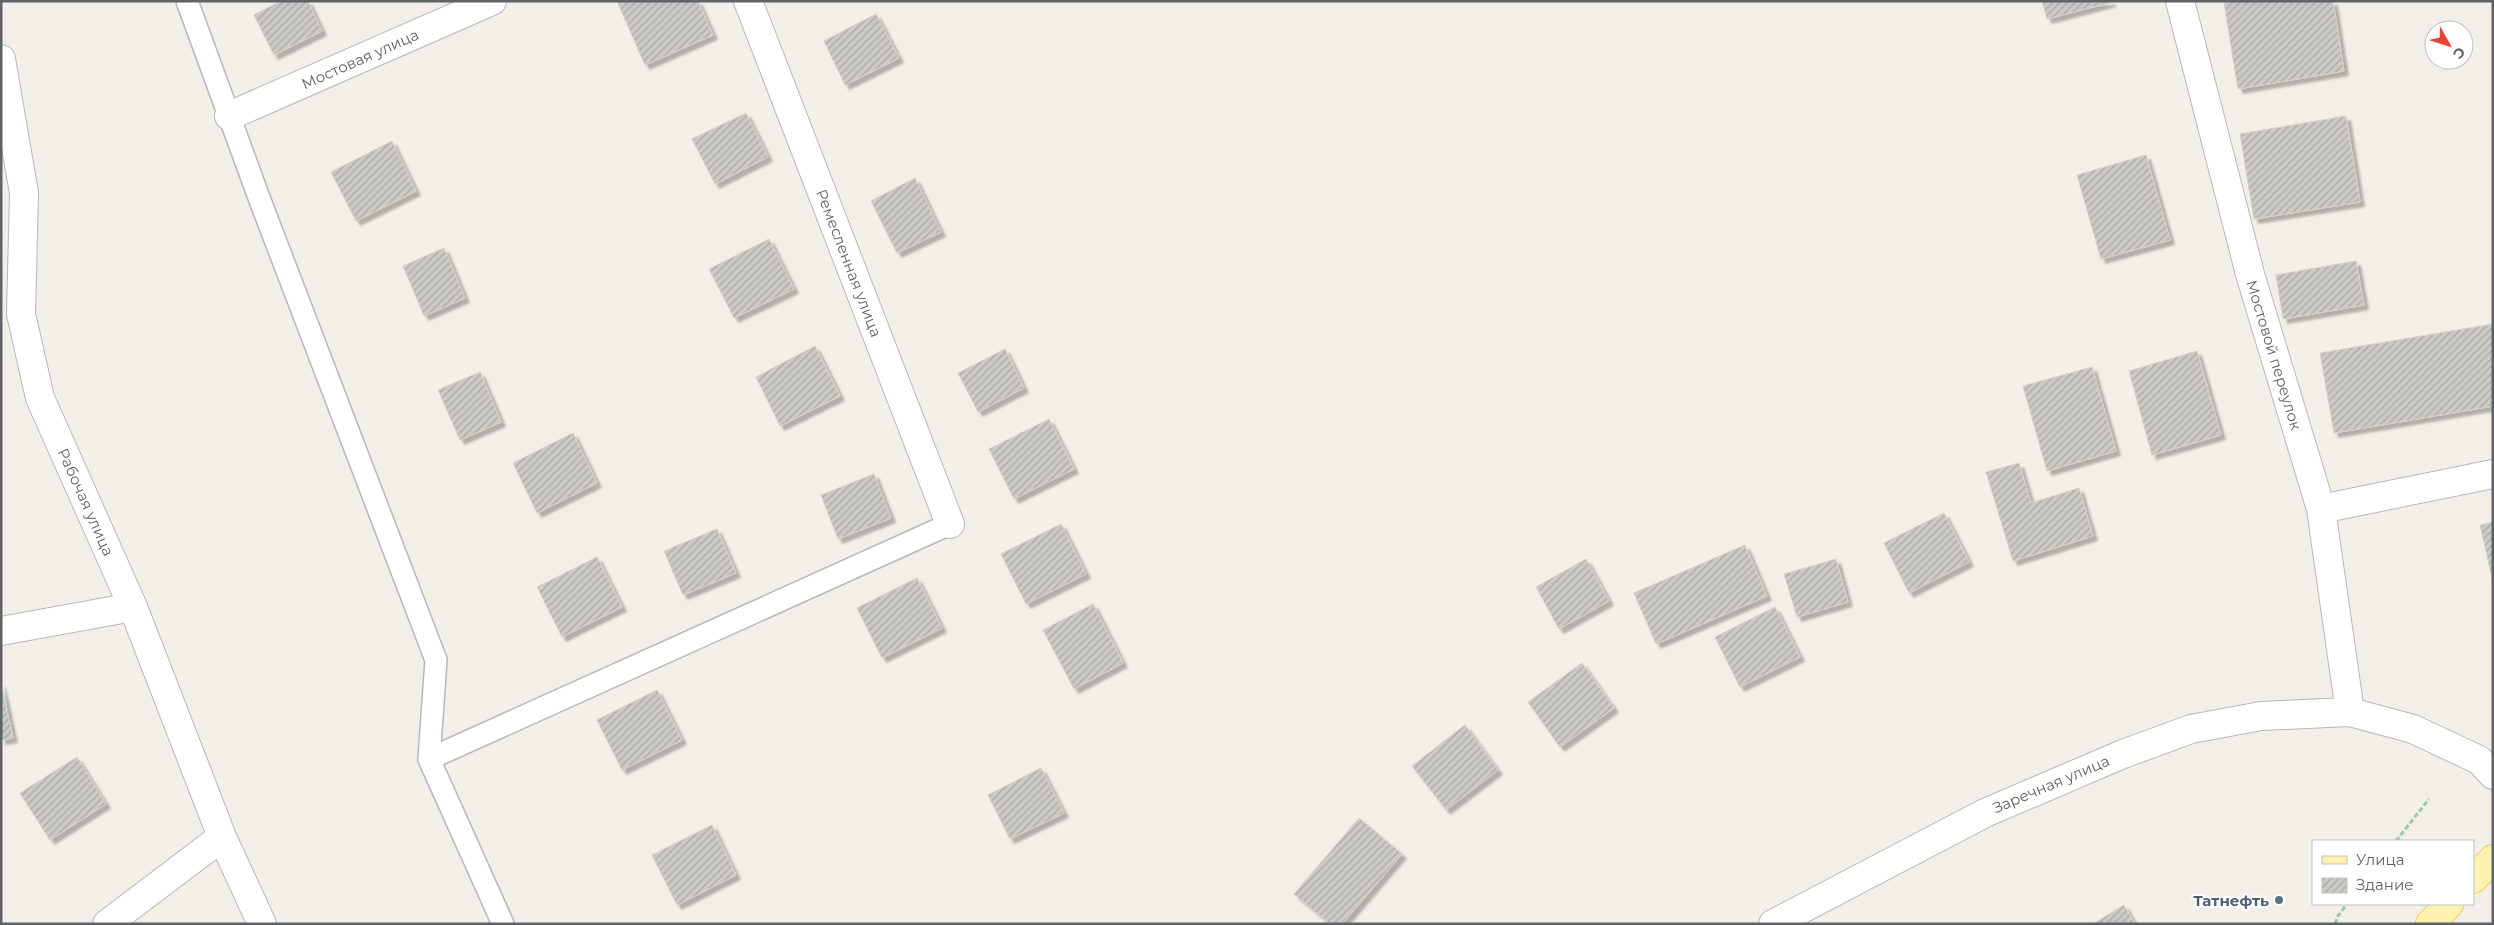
<svg xmlns="http://www.w3.org/2000/svg" width="2494" height="925" font-family="Montserrat,sans-serif">
<style>
.building{fill:url(#building-hatch);stroke:#d6d1c6;filter:url(#shadow)}
.lines{fill:none;stroke-linecap:round;stroke-linejoin:round}
.lane-casing{stroke:#b5b8bc;stroke-width:24}
.street-casing{stroke:#b5b8bc;stroke-width:30}
.primary-casing{stroke:#f2c960;stroke-width:30}
.path{stroke:#9cc7a9;stroke-width:3;stroke-dasharray:5 2.5;stroke-linecap:butt}
.lane{stroke:#fff;stroke-width:21}
.street{stroke:#fff;stroke-width:28}
.primary{stroke:#fff2af;stroke-width:28}
.service-dot{fill:#5c6f8a;stroke:#fff;stroke-width:2}
.labels{text-anchor:middle;dominant-baseline:central;stroke-width:4.5;stroke-linejoin:round;paint-order:stroke}
.street-label{font-size:15px;fill:#5f6368;stroke:#fff}
.service-label{font-size:15px;font-weight:bold;fill:#4e5e75;stroke:#fff;text-anchor:end}
</style>
<defs>
<pattern id="building-hatch" width="6" height="6" patternUnits="userSpaceOnUse" patternTransform="scale(1.25)"><rect width="6" height="6" fill="#cccac5"/><path d="M-1 1l2-2M0 6l6-6M5 7l2-2" fill="none" stroke="#a9a8a4"/></pattern>
<filter id="shadow"><feDropShadow dx="4.5" dy="4.5" stdDeviation="1" flood-color="#0004"/></filter>
</defs>
<rect width="100%" height="100%" fill="#f1efe8"/>
<!-- building -->
<path class="building" d="M281,1H308L322,31L274,55L254,15Z
M617,1H698L713,35L645,65Z
M2042,1H2111L2112,2L2047,19Z
M2236,1H2333L2344,71L2238,89L2224,3Z
M876,14L899,58L845,85L824,41Z
M746,113L768,157L715,184L692,139Z
M2346,116L2360,202L2254,219L2240,134Z
M392,141L416,191L356,221L331,172Z
M2146,155L2170,240L2101,259L2077,175Z
M915,178L941,232L897,253L871,201Z
M769,239L794,289L734,318L709,269Z
M444,248L465,298L424,316L403,266Z
M2356,261L2364,305L2283,319L2276,275Z
M2493,324V406L2334,433L2320,353Z
M815,346L840,396L780,426L756,377Z
M1005,349L1024,388L978,412L958,373Z
M2197,351L2221,435L2152,455L2129,371Z
M2092,367L2116,451L2047,471L2023,386Z
M480,372L501,422L460,440L438,390Z
M1049,419L1074,469L1014,499L989,449Z
M573,433L597,483L537,513L513,463Z
M2019,463L2031,503L2079,488L2093,536L2013,561L1986,472Z
M874,474L891,518L838,539L821,495Z
M1944,513L1969,562L1909,593L1884,543Z
M2493,522V582L2480,525Z
M1061,524L1086,574L1026,604L1001,554Z
M717,529L736,573L683,595L664,551Z
M1745,545L1767,596L1656,644L1634,593Z
M597,557L622,607L562,637L537,587Z
M1586,559L1609,601L1559,629L1536,587Z
M1836,559L1848,602L1797,617L1784,574Z
M917,578L942,628L882,658L857,608Z
M1093,604L1123,663L1074,689L1043,630Z
M1775,607L1800,657L1740,687L1715,637Z
M1582,663L1614,708L1560,747L1528,702Z
M1,683L13,738L1,740Z
M657,690L682,740L622,770L597,720Z
M1465,725L1498,770L1446,810L1412,766Z
M77,757L106,804L50,840L20,793Z
M1041,768L1064,813L1010,839L988,795Z
M1359,818L1402,854L1342,924H1330L1294,894Z
M712,825L736,875L677,905L652,855Z
M2124,905L2135,924H2093Z"/>
<g class="lines">
<!-- lane casing -->
<g class="lane-casing">
<path id="lane" d="M187,1L261,203L436,660L429,759L503,924
M429,759L950,524"/>
</g>
<!-- street casing -->
<g class="street-casing">
<path id="street" d="M748,1L950,524
M2180,1L2250,274L2321,509L2350,712
M1,59L24,193L21,314L40,398L133,607L222,837L262,924
M229,116L492,1
M2321,509L2493,474
M1,631L133,607
M107,924L222,837
M1773,924L1985,813L2123,754L2191,729L2261,716L2350,712L2413,729L2479,760L2493,775"/>
</g>
<!-- primary casing -->
<g class="primary-casing">
<path id="primary" d="M2473,879L2493,859
M2430,924L2449,904"/>
</g>
<!-- path -->
<path class="path" d="M2396,841L2429,799
M2335,924L2338,916L2347,904"/>
<!-- lane -->
<use href="#lane" class="lane"/>
<!-- street -->
<use href="#street" class="street"/>
<!-- primary -->
<use href="#primary" class="primary"/>
</g>
<!-- markers -->
<circle class="service-dot" cx="2279" cy="900" r="5"/>
<g class="labels">
<!-- street labels -->
<g class="street-label">
<text transform="translate(360 59) rotate(-24)">Мостовая улица</text>
<text transform="translate(849 263) rotate(69)">Ремесленная улица</text>
<text transform="translate(2274 355) rotate(73)">Мостовой переулок</text>
<text transform="translate(86 502) rotate(66)">Рабочая улица</text>
<text transform="translate(2051 784) rotate(-23)">Заречная улица</text>
</g>
<!-- service labels -->
<g class="service-label">
<text x="2269" y="900">Татнефть</text>
</g>
</g>
<!-- border -->
<rect width="2494" height="925" fill="none" stroke="#5f6368" stroke-width="5"/>
<!-- legend -->
<rect x="2312" y="840" width="162" height="65" fill="#ffffff" stroke="#bfc1c3"/>
<rect x="2322" y="856" width="25" height="8" fill="#fff2af" stroke="#bfc1c3"/>
<text x="2356" y="865" font-size="15" fill="#5f6368">Улица</text>
<rect x="2322" y="878" width="25" height="15" fill="url(#building-hatch)" stroke="#bfc1c3"/>
<text x="2356" y="890" font-size="15" fill="#5f6368">Здание</text>
<!-- north arrow -->
<g transform="translate(2449 45) rotate(129)"><circle r="24" fill="#ffffff" stroke="#bfc1c3"/>
<path d="M0-4L9 19L0 12L-9 19Z" fill="#ea4335"/>
<text y="-8" font-size="14" font-weight="bold" text-anchor="middle" fill="#5f6368">С</text>
</g>
</svg>
